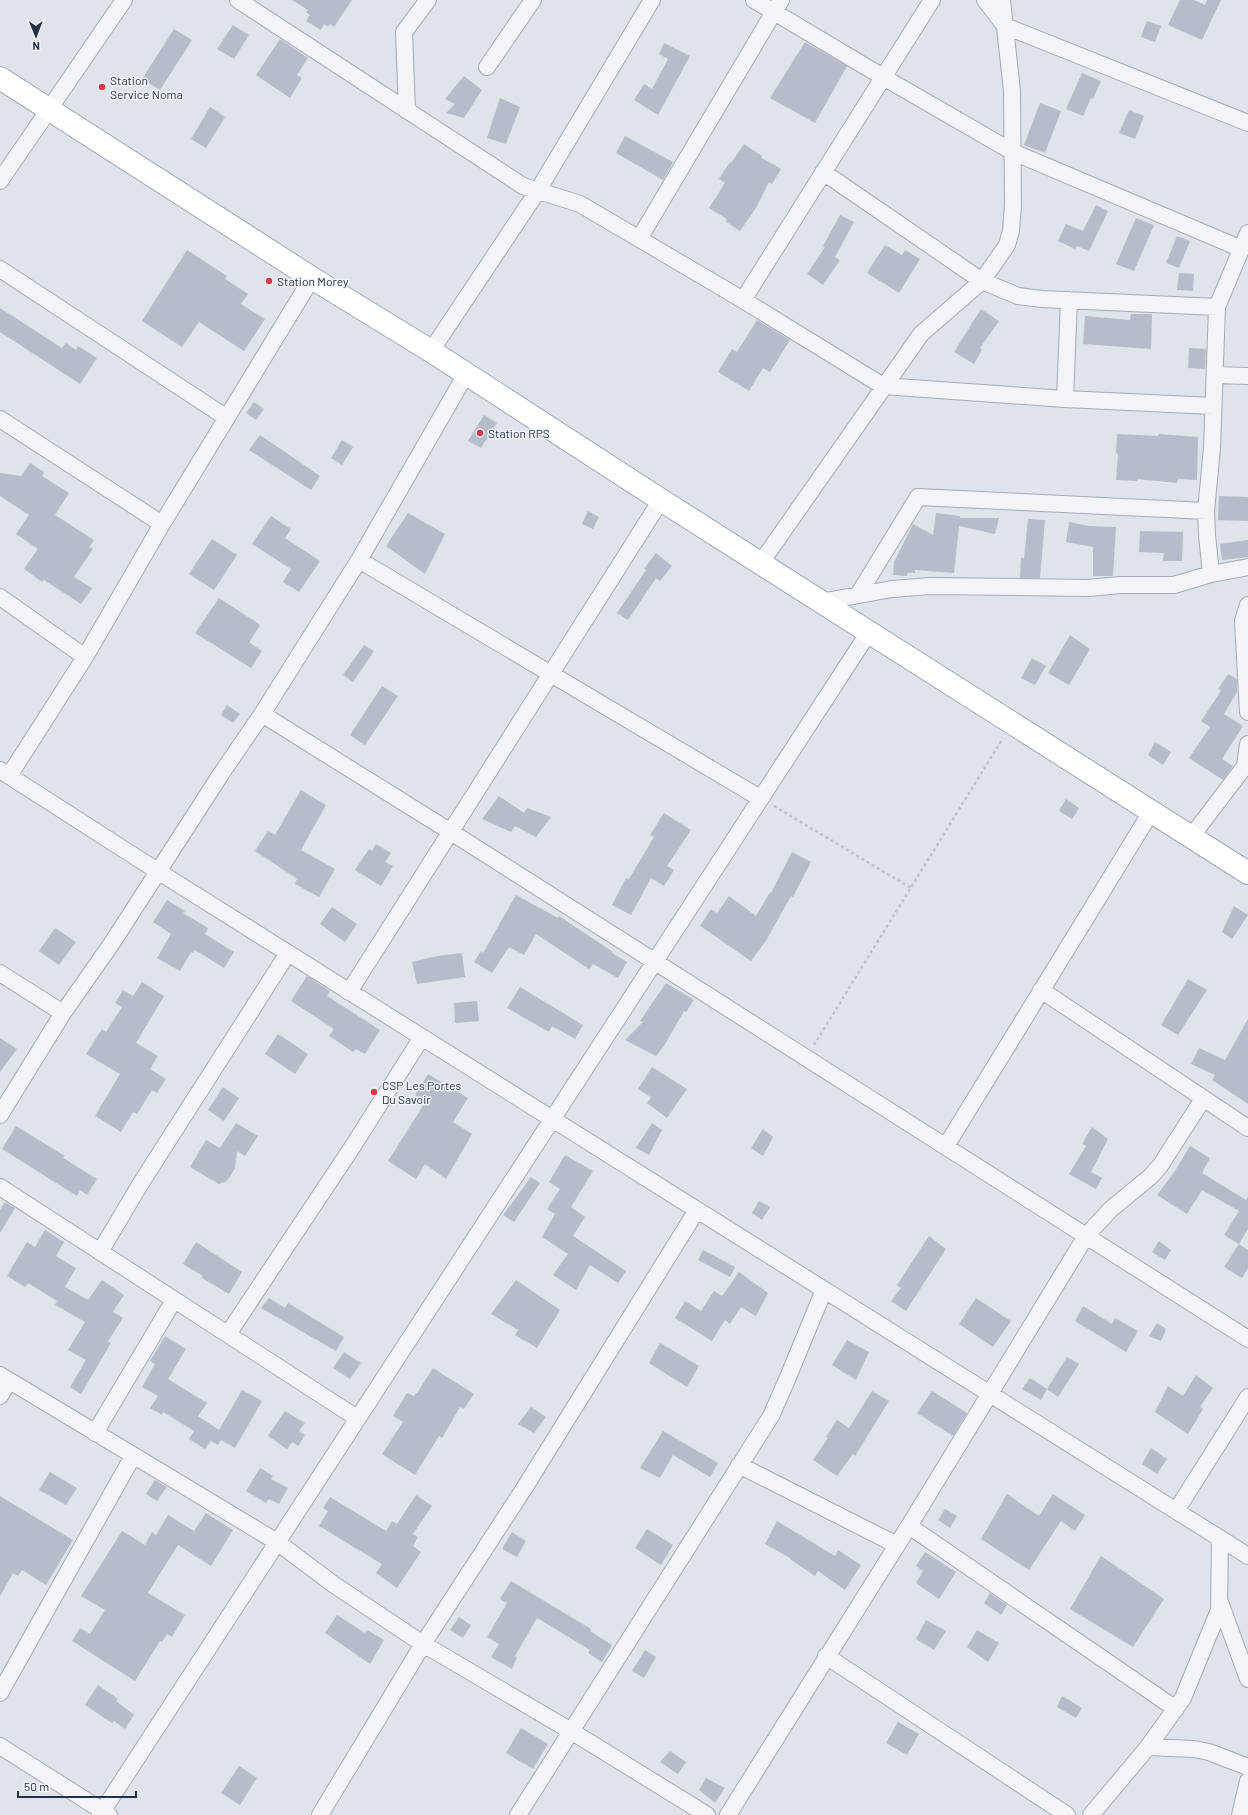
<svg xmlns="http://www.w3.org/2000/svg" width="1248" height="1815" font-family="Barlow,sans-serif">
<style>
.building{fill:#b6bcc8}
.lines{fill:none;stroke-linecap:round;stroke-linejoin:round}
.street-casing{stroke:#a4aab5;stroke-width:18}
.primary-casing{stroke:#9da7b7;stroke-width:24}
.path{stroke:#bdc1c9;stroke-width:2.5;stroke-dasharray:3 3;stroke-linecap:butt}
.street{stroke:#f2f4f8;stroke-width:16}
.primary{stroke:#fff;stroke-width:22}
.poi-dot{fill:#da394b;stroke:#eff2f7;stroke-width:1.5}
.labels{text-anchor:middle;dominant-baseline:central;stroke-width:3;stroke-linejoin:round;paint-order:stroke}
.poi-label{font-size:12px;fill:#263043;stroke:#eff2f7;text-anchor:start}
</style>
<rect width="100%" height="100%" fill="#dfe3ea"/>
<!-- building -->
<path class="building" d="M292,0H352L334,27L330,24L328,27L324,24L321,30L306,21L310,15L306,12L308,10Z
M1180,0H1194L1205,5L1207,0H1221L1202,40L1168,25Z
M1147,21L1161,26L1155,42L1141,37Z
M233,25L249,35L234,59L217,49Z
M174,29L192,40L160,90L142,79Z
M280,39L308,58L297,75L302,78L290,98L256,75Z
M805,42L847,66L815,123L770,98Z
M664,43L690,56L658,115L634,100L644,84L652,89L668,59L659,54Z
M1082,73L1101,81L1093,99L1091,98L1083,116L1066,109Z
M464,76L482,90L464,118L446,113L455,104L445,99Z
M500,98L520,107L506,144L487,138Z
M1040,103L1061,111L1045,153L1024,145Z
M210,107L225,117L206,148L191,139Z
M1129,110L1144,116L1135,139L1119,133Z
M625,136L673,162L663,180L616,153Z
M744,144L762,156V158L781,169L772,184L769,182L756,208L740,231L725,221L727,219L709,208L725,183L719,179L730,162L731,163Z
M1096,205L1108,211L1089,251L1077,246L1075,249L1058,241L1066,224L1083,231Z
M840,215L854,222L835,257L840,260L823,285L807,274L825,247L823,246Z
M1136,218L1154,225L1134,271L1116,264Z
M1177,236L1190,241L1179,268L1166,263Z
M885,245L902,255L905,250L920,259L899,293L867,273Z
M187,250L227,276L225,279L248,294L241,304L265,319L244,351L199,322L182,347L142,321Z
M1179,273L1194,274L1193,291L1177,290Z
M0,308L62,348L66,343L76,350L78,346L97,358L80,384L0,332Z
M981,309L999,321L980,348L982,350L974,364L954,352Z
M1131,314H1152L1151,349L1083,344L1085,316L1130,320Z
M757,320L790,340L770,372L763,368L749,391L718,372L732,349L737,352Z
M1189,348L1206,349L1205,369L1188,368Z
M254,402L264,409L256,420L246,413Z
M484,415L497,423L481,448L468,441Z
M1117,434L1158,436L1159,434L1198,437L1197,480L1178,479L1177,483L1137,479V481L1116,480L1118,454L1116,453Z
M260,435L320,476L311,490L249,450Z
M342,440L353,447L342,465L331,458Z
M30,463L44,472L42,476L69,493L55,515L94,540L89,547L93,549L74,577L92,588L81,604L44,580L42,582L24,569L38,549L16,534L29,515L0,496V473L21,476Z
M1219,496L1248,497V521L1218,520Z
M588,511L599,517L593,529L582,524Z
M408,513L445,534L425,574L386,546Z
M936,513L960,516V518H999L995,534L959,526L954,573L915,570V573H908L907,576L893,575L894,562L913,524L933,535Z
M271,516L291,529L285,538L320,561L299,592L283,582L291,569L252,544Z
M1028,519L1045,520L1040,578H1020L1021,558H1024Z
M1069,522L1088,526L1116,527L1113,576H1093V547L1066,542Z
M1140,531L1183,532L1182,561H1163L1164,553L1139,552Z
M212,539L237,555L214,590L189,574Z
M1248,540V557L1222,560L1220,544Z
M656,553L672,566L660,581L656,578L628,620L617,613L646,570L644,569Z
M219,598L260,625L250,641V643L262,651L251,668L195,633Z
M1070,635L1090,649L1069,685L1048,673Z
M364,645L374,651L353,682L343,675Z
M1032,658L1046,666L1035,685L1021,678Z
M1228,674L1237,679V692L1224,714L1243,726L1222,759L1233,766L1223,780L1189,758L1210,727L1201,721L1221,691L1218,689Z
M382,686L398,696L365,745L350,735Z
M227,705L240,714L233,723L221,715Z
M1155,742L1171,752L1163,765L1148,755Z
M301,790L326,805L301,850L335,869L319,897L295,884L297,879L255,851L268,831L275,835Z
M499,796L524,813L527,808L551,817L536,837L515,826L511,832L482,819Z
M1066,799L1079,808L1072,819L1059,811Z
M664,813L691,830L667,866L674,870L664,886L651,878L631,915L612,905L626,878L629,879L654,837L650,835Z
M376,844L391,853L385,862L393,866L381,886L355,870L369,849L372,851Z
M792,852L811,862L793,897L791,896L767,939L751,961L700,926L711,909L717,913L729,896L756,916L770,892L771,893Z
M516,895L558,918L559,916L613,952L612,953L627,962L618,978L593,964L589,969L536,934L524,955L509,947L492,973L474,962L481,951L483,953Z
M167,900L185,911L183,913L208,928L205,934L234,952L224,968L195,950L193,953L191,952L180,971L157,958L171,934L153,922Z
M1234,906L1248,915L1232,939L1222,932Z
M332,907L357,924L345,942L320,924Z
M55,928L76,942L59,965L39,951Z
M462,953L465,977L417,984L412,962L437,956Z
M307,976L330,991L327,996L380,1030L365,1054L356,1049L353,1052L329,1036L334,1029L291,1001Z
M1188,979L1207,990L1178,1035L1161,1025Z
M142,982L164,996L136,1043L158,1056L150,1069L166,1079L157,1093L152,1090L137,1114L133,1112L121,1132L95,1116L120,1074L86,1054L102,1029L106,1032L122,1007L115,1003L123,990L133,996Z
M666,983L694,1000L686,1012L684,1011L664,1046L656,1056L625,1040L643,1022L640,1021Z
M520,987L583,1025L575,1039L552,1026L549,1032L507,1008Z
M477,1001L479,1021L455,1023L454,1003Z
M1248,1019V1104L1212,1080L1215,1075L1191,1064L1199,1048L1225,1060Z
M278,1034L308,1054L295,1074L265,1054Z
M0,1038L17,1049L0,1072Z
M652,1067L687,1089L667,1118L647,1103L651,1097L638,1089Z
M428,1074L468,1098L453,1122L472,1134L446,1179L425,1164L416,1179L388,1161L426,1101L415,1095Z
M223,1087L239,1098L224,1121L208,1110Z
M236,1123L258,1136L245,1156L237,1151L235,1168L230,1177L225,1182L219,1184L190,1167L206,1140L220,1148Z
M652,1123L662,1130L649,1155L636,1148Z
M16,1126L65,1156L63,1158L97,1179L87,1195L80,1190L77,1196L2,1149Z
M1092,1127L1108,1139L1091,1172L1102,1178L1096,1189L1069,1174L1086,1146L1082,1144Z
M763,1129L773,1137L763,1156L751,1148Z
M1190,1146L1210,1158L1202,1173L1246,1200L1248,1197V1229L1239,1244L1224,1235L1239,1211L1202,1190L1187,1214L1157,1195L1175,1171Z
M565,1155L593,1171L571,1207L585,1217L573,1236L626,1271L618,1283L590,1265L576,1290L553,1275L568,1254L542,1237L555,1214L547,1209L560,1189L549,1182Z
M531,1177L540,1183L514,1222L503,1215Z
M759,1201L770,1207L762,1220L752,1213Z
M5,1202L15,1208L0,1233V1210Z
M45,1230L64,1242L56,1256L76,1268L65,1287L88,1300L102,1280L124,1295L113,1312L123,1318L108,1341L111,1343L81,1394L70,1387L86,1360L68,1350L85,1322L55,1305L57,1301L28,1283L25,1287L7,1276L27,1242L35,1247Z
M929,1236L946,1249L906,1311L891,1301L901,1288L897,1285Z
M1159,1241L1171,1250L1165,1260L1152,1252Z
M196,1242L242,1272L229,1294L202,1278L203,1276L183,1264Z
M1239,1244L1248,1250V1268L1242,1278L1224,1267Z
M703,1250L735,1267L730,1277L698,1260Z
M739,1272L768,1293L756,1316L741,1307L730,1324L725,1320L712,1341L675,1318L685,1301L701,1311L714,1291L722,1296Z
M516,1280L560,1310L537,1348L515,1335L518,1330L491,1314Z
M269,1298L285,1308L288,1303L344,1337L336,1351L261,1308Z
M976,1298L1011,1321L993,1347L959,1324Z
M1083,1306L1112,1324L1115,1318L1138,1331L1126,1352L1075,1321Z
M1157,1323L1166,1329L1161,1341L1149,1336Z
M165,1336L186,1349L168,1379L207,1403L198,1416L219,1430L242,1390L262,1401L235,1448L221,1440L218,1445L211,1441L205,1449L189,1439L194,1431L163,1412L162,1415L150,1408L158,1396L142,1387L155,1364L150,1361Z
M847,1340L869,1352L856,1380L832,1365Z
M660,1343L699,1366L687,1387L649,1363Z
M344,1352L361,1363L350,1379L333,1368Z
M1067,1357L1079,1364L1058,1397L1047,1389Z
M433,1368L474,1394L464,1409L460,1407L442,1438L439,1436L415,1475L382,1454L403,1422L393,1416L407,1393L414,1396L416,1393H417Z
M1196,1375L1213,1388L1200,1407L1203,1409L1188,1434L1155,1412L1168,1386L1183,1396Z
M1030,1378L1047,1389L1041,1400L1022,1389Z
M872,1391L889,1401L855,1456L853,1454L837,1476L813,1460L828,1438L826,1437L837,1420L849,1428Z
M932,1391L967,1413L953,1436L917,1413Z
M531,1407L546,1417L534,1433L518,1424Z
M285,1411L305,1423L299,1431L305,1435L298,1446L292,1442L287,1449L268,1436Z
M663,1431L718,1463L710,1477L673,1455L660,1478L640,1468Z
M1151,1448L1167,1459L1157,1474L1142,1464Z
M260,1468L273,1476L271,1479L288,1488L279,1504L269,1499L266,1503L246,1491Z
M50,1472L77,1488L66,1505L39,1490Z
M155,1480L167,1487L157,1501L146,1494Z
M1007,1494L1039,1516L1053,1494L1085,1515L1075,1531L1061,1521L1029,1570L981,1539Z
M416,1495L432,1506L413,1534L418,1537L413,1546L421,1552L397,1588L376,1573L382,1564L319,1526L328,1511L323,1508L330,1497L386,1531L392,1521L397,1524Z
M0,1496L73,1540L46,1585L22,1570L18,1576L13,1573L0,1596Z
M945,1509L957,1516L950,1528L938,1520Z
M206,1513L233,1530L211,1566L178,1545L166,1564L148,1593L185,1615L172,1637L167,1634L162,1642L160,1641L135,1681L72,1641L80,1628L90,1634L105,1610L81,1596L122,1531L145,1545L152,1532L156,1535L168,1515L194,1531Z
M777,1521L835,1556L838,1550L861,1565L845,1590L818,1571L815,1576L790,1559V1558L765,1544Z
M647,1529L673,1545L661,1565L635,1548Z
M512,1532L526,1541L517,1557L502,1549Z
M925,1552L956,1572L939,1599L916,1583L923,1571L916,1566Z
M1101,1556L1164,1599L1133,1647L1070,1609Z
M511,1581L591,1629L590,1631L612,1645L602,1662L588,1653L590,1650L537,1618L515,1656L517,1657L512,1669L491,1657L499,1644L487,1637L507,1603L500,1599Z
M990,1593L1007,1605L1001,1615L984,1603Z
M337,1615L365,1633L367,1630L384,1640L370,1664L325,1633Z
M459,1617L471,1625L463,1638L450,1630Z
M926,1620L946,1631L934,1650L916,1639Z
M977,1630L999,1643L988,1662L967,1647Z
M645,1650L656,1657L644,1678L632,1671Z
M98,1685L118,1699L116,1701L134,1715L125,1729L114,1721L112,1723L85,1705Z
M1062,1696L1082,1708L1076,1718L1057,1707Z
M898,1722L919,1734L907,1755L886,1743Z
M521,1728L548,1744L533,1769L506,1753Z
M670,1751L686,1762L678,1774L660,1762Z
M239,1766L257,1778L240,1805L221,1793Z
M706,1778L725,1788L715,1803L699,1790Z"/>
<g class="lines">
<!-- street casing -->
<g class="street-casing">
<path id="street" d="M238,0L523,186L580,204L743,300L883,386L1065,399L1213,406
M754,0L883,77L1013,152L1242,249
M985,0L1005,26L1248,123
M487,67L533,0
M407,111L404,32L428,0
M823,172L982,281L1018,296L1042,299L1217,307
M0,181L124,0
M639,239L781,0
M0,269L227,418
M743,300L932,0
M431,351L537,192L652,0
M1215,375L1248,376
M1065,399L1069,300
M0,419L162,524
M359,560L760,798
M760,564L921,334L982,281L1007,245L1011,231L1013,205L1012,91L1002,0
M1211,574L1207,535L1206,511L1212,448L1217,307L1248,233
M858,595L918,497L1206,511
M0,597L85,657
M820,602L892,589L930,586L1088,588L1121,585H1174L1211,574L1248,567
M1248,605L1243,621L1248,712
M262,714L451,832L1248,1339
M0,770L159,872L1248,1556
M9,776L85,657L162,524L312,278
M1191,837L1245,766L1248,744
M0,973L63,1013
M1041,990L1248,1128
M349,992L661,500
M0,1115L63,1013L112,943L221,774L262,714L359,560L466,374
M946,1146L1151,812
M0,1187L357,1418
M100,1252L141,1183L288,953
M228,1334L353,1146L422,1037
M0,1375L277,1542L333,1584L423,1644L571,1731L707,1815
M0,1396L9,1381
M95,1433L174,1300
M739,1465L897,1545
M1176,1511L1248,1397
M909,1526L1176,1709
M1220,1602L1248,1679
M826,1656L1067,1815
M0,1693L133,1456
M0,1746L109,1815
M1148,1747L1194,1749L1209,1752L1248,1767
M100,1815L869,632
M320,1815L423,1644L525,1487L697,1210
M518,1815L771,1416L786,1382L824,1290
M728,1815L909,1526L1086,1236L1111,1209L1150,1177L1160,1166L1203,1099
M1091,1815L1148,1747L1183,1698L1219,1610L1220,1539
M1240,1815L1248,1781"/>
</g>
<!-- primary casing -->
<g class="primary-casing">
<path id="primary" d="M0,78L312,278L431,351L661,500L1248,873"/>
</g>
<!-- path -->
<path class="path" d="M774,806L911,888
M814,1045L1003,738"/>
<!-- street -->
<use href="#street" class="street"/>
<!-- primary -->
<use href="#primary" class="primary"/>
</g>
<!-- markers -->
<g class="poi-dot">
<circle cx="102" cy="87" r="4"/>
<circle cx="269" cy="281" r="4"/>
<circle cx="480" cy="433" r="4"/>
<circle cx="374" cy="1092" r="4"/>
</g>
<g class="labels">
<!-- poi labels -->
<g class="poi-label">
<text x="110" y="80">Station<tspan x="110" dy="14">Service Noma</tspan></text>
<text x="277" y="281">Station Morey</text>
<text x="488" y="433">Station RPS</text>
<text x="382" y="1085">CSP Les Portes<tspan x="382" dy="14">Du Savoir</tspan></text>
</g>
</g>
<!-- north arrow -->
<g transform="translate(36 36) rotate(179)" stroke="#eff2f7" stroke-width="3" paint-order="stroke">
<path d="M0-3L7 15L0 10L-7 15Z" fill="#263043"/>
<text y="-6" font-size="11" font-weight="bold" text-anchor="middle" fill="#263043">N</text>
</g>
<!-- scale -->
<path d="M18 1791v6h118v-6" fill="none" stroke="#263043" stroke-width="2"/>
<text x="24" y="1791" font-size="12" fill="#263043" stroke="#eff2f7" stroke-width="3" paint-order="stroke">50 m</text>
</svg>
